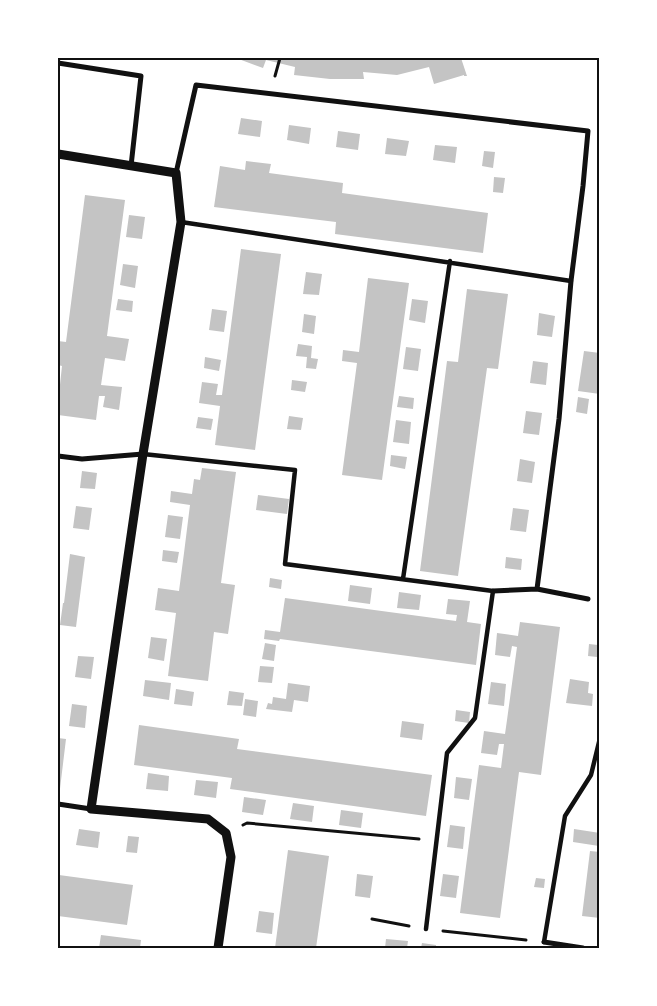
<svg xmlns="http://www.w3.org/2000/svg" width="657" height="1006" font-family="Raleway,sans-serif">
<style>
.building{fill:#c4c4c4}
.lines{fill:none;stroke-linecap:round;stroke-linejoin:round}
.path{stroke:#111;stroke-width:3}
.pedestrian{stroke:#111;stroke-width:4.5}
.minor{stroke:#111;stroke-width:5}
.tertiary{stroke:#111;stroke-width:9}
.neatline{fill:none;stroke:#111;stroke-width:2}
</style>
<rect width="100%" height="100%" fill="#fff"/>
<!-- building -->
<path class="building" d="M236,58H461L467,76H464V75L434,84L429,67L397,75L363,72L364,79H330L294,75L295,67L266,60L263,68Z
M241,118L262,121L260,137L238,134Z
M289,125L311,128L309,144L287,140Z
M338,131L360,134L358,150L336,147Z
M387,138L409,141L406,156L385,154Z
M435,145L457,147L455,163L433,160Z
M484,151L495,152L493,168L482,166Z
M246,161L271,164L269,173L343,183L342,193L488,213L483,253L335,234L336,222L214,207L220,166L245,170Z
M494,177L505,178L503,193L493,192Z
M85,195L125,200L107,336L129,339L125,361L105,358L101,385L122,387L119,410L103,407L105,396H99L96,420L58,415V403L62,366L58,365V341L66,342Z
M129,215L145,217L142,239L126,237Z
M241,249L281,254L255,450L215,445L220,406L199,403L202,382L218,384L216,395H222Z
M123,264L138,266L135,288L120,285Z
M306,272L322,274L319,295L303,294Z
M368,278L409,283L382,480L342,475L357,363L342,361L343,350L359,352Z
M467,289L508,294L498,369L487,368L458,576L420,571L447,361L458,362Z
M118,299L133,301L132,312L116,310Z
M412,299L428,301L425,323L409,320Z
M212,309L227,311L224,332L209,330Z
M539,313L555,316L552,337L537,335Z
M304,314L316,316L314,334L302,332Z
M298,344L312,346L311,358L318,359L316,369L306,368L307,357L296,356Z
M406,347L421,349L418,371L403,369Z
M584,351L600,353V394L578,391Z
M205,357L221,360L219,371L204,368Z
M533,361L548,363L546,385L530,383Z
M292,380L307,382L305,392L291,390Z
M399,396L414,398L413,409L397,407Z
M578,397L589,399L587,414L576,412Z
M526,411L542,413L539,435L523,433Z
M289,416L303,418L301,430L287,429Z
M198,417L213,419L211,430L196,428Z
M396,420L411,422L409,444L393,442Z
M391,455L407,457L405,469L390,466Z
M520,459L535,462L532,483L517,481Z
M202,468L236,472L221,583L235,585L228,634L214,632L208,681L168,676L176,613L155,610L158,588L179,591L184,553L190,505L170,502L171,491L192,494L194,479L200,480Z
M82,471L97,473L95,489L80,488Z
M258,495L289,499L287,514L256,510Z
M76,506L92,508L89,530L73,528Z
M513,508L529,510L526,532L510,530Z
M168,515L183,517L180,539L165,537Z
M163,550L179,552L177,563L162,561Z
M70,554L85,557L76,627L60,625L63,603H64Z
M506,557L522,559L521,570L505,568Z
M270,578L282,580L281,589L269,587Z
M350,585L372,588L370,604L348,601Z
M399,592L421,595L419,610L397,608Z
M285,598L456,621L457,615L446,614L448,599L470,601L467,622L481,624L476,665L280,639L279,641L264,639L265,630L280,632Z
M520,622L560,627L541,775L519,772L500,918L460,913L479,765L501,768L504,744H499L497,755L481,753L484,731L505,734L507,720L517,647L512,646L510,657L495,655L497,633L518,636Z
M151,637L167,639L164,661L148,658Z
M265,643L276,645L274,661L262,659Z
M589,644L598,645L597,657L588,656Z
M78,656L94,657L91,679L75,677Z
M260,666L274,667L272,683L258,682Z
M570,679L589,682L588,693L593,694L592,706L566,703Z
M145,680L171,683L169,700L143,696Z
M491,682L506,684L504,706L488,704Z
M288,683L310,686L308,702L294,700L292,712L266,709L268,703L272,704L273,697L286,699Z
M176,689L194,692L192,706L174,704Z
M229,691L244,693L242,706L227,705Z
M245,699L258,701L256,717L243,715Z
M72,704L87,706L85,728L69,726Z
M456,710L470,712L469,723L455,721Z
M402,721L424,724L422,740L400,737Z
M139,725L239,739L237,749L432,775L426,816L230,789L232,778L134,765Z
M58,738L66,739L59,797H58Z
M148,773L169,776L168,791L146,789Z
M456,777L472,779L469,800L454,798Z
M196,780L218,782L216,798L194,795Z
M244,797L266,800L263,815L242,812Z
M293,803L314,806L312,822L290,819Z
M341,810L363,813L361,828L339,825Z
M450,825L465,827L463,849L447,847Z
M79,829L100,832L98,848L76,845Z
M574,829L600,833L599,846L573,842Z
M128,836L139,837L137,853L126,852Z
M288,850L329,856L316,948H275Z
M590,851L600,852V918L582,916Z
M357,874L373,876L370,898L355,896Z
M443,874L459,876L456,898L440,896Z
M59,875L133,885L127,925L58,916V875Z
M536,878L545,879L544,888L534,887Z
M259,911L274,913L272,934L256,932Z
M101,935L141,940L140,948H99Z
M386,939L408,941L407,948H385Z
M422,943L436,945V948H421Z"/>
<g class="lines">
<!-- path -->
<path class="path" d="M275,76L280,58
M243,825L247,823L419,839
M372,919L409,926
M443,931L526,940"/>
<!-- pedestrian -->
<path class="pedestrian" d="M181,222L571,281
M143,454L295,470L285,564L493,591L475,718L447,753L426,929
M403,579L450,261
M544,942L565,816L591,775L600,738"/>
<!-- minor -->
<path class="minor" d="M58,63L141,76L131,166
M176,173L196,85L588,131L583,186L571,281L559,419L537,589
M58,456L82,459L143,454
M493,591L537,589L588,599
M58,804L91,809
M544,942L583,948"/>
<!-- tertiary -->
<path class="tertiary" d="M58,154L176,173L181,222L143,454L91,809L208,819L226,833L231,857L218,948"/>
</g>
<!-- border -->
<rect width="657" height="1006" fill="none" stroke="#ffffff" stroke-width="118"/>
<rect x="59" y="59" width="539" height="888" class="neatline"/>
</svg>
